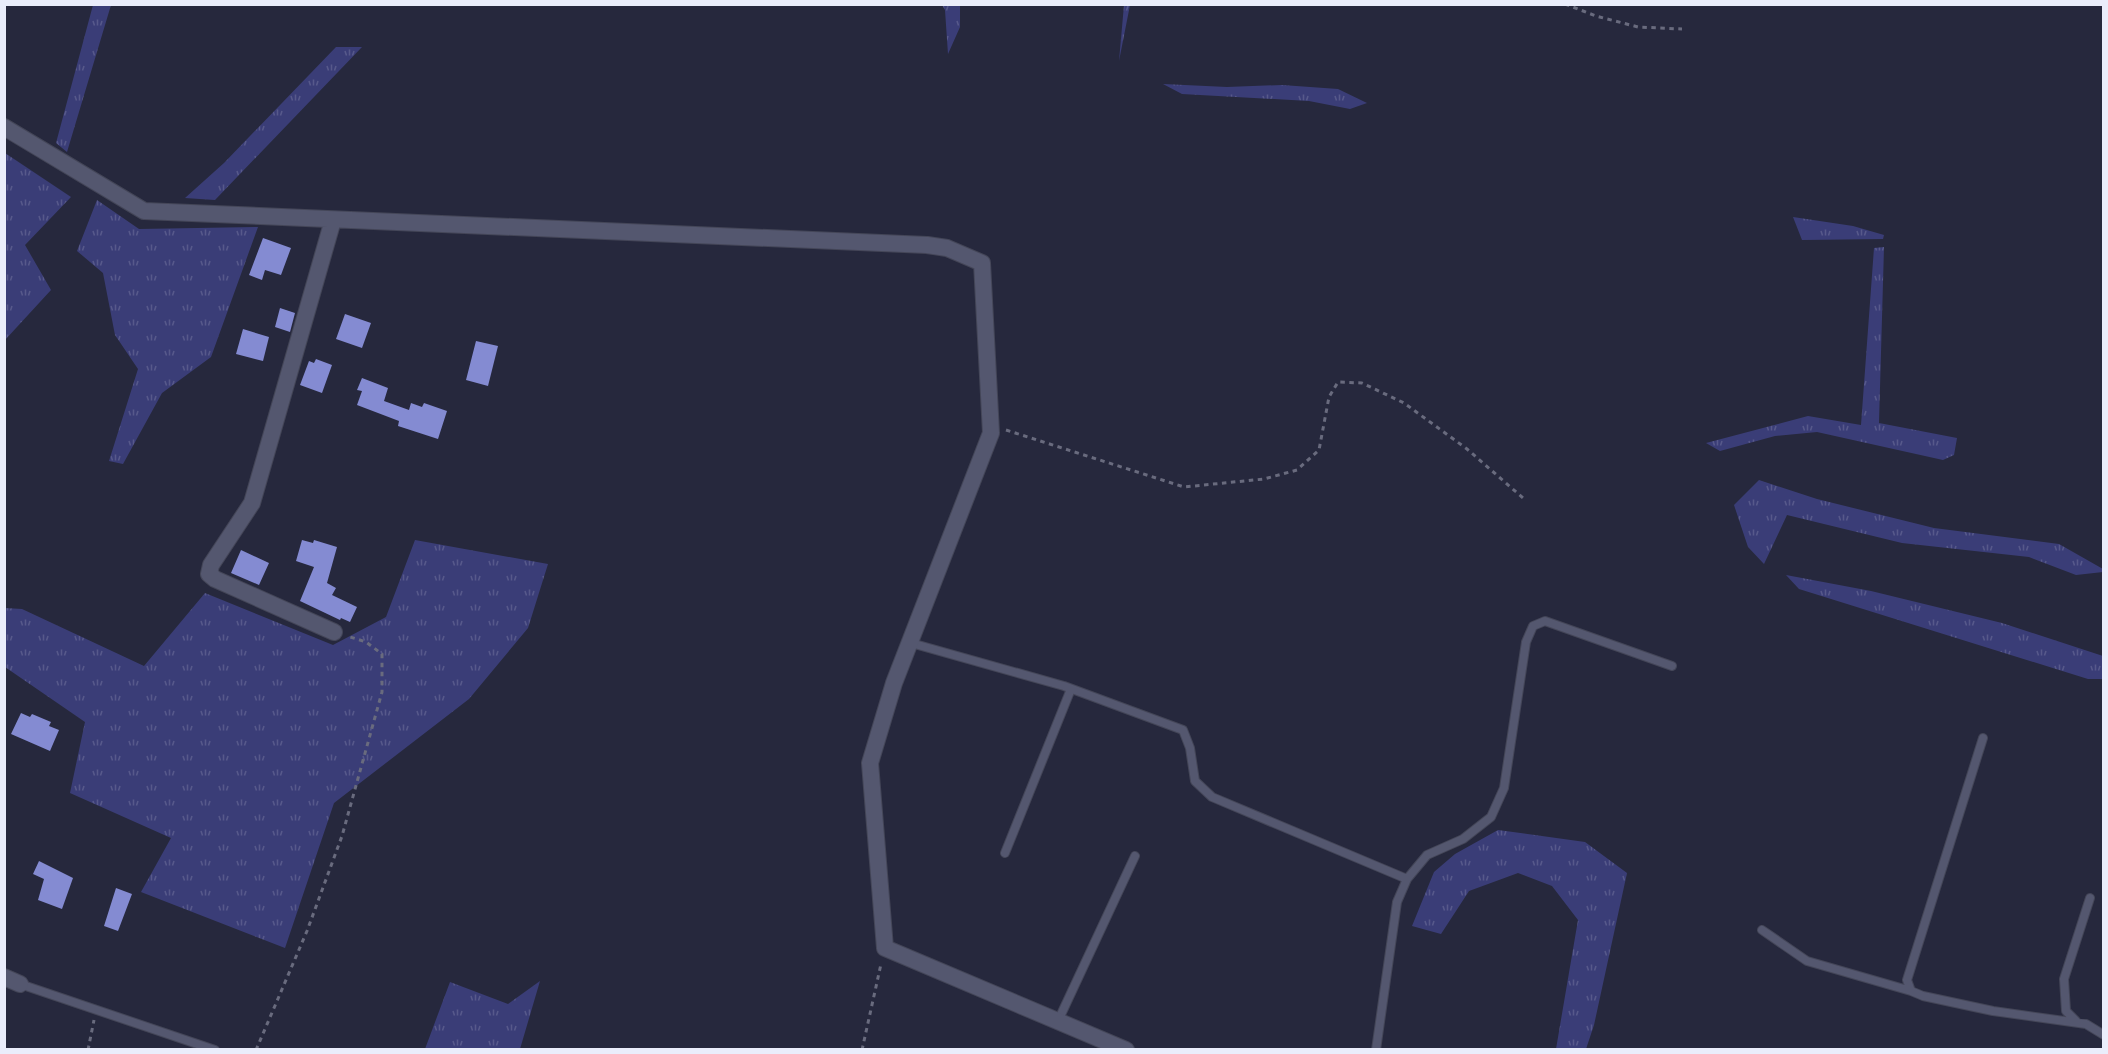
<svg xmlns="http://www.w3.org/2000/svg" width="2108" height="1054" font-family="'IBM Plex Serif',serif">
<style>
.grass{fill:url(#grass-tufts)}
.building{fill:#848bd2}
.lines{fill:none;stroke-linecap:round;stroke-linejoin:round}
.lane-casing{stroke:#444658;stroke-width:10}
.street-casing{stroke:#444658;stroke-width:18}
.path{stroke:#696b7e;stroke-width:3;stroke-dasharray:4.5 4.5;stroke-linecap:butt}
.lane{stroke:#54576f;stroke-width:8}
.street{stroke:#54576f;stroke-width:16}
</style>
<defs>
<pattern id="grass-tufts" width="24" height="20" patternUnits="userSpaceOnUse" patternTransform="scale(1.5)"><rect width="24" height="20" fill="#3a3d77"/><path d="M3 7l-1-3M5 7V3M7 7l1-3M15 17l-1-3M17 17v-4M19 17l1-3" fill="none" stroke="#57598b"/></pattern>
</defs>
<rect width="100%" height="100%" fill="#26283d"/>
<!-- grass -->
<path class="grass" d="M93,5H111L67,152L56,143Z
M942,5H960V27L948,54L945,10Z
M1124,5H1130L1119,61Z
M336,47H362L215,200L185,198L224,163Z
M1163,84L1227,87L1282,85L1338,89L1367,103L1350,109L1309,101L1182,94Z
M5,153L71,197L25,245L51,290L5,340Z
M97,200L139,229L258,227L211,357L162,393L123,464L109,461L138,369L115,335L103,273L77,251Z
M1793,217L1853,226L1884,235L1883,239L1802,240Z
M1884,247L1879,423L1957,438L1954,455L1943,460L1817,432L1775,436L1720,451L1706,443L1808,416L1861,425L1874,248Z
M1759,480L1817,499L1934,528L2059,544L2103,569V572L2076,575L2029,557L1902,543L1787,515L1764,564L1748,547L1734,505Z
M415,540L548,564L528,628L469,699L334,803L285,948L141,892L171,838L70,793L85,722L5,667V608L22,609L144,666L205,593L333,645L386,617Z
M1786,575L1871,591L2002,623L2103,656V679H2088L1799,589Z
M1498,830L1585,842L1627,873L1594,1025L1586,1049H1556L1578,920L1552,886L1518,873L1469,891L1441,934L1412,926L1434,872L1455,854Z
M540,981L520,1049H425L450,982L508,1004Z"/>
<!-- building -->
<path class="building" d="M263,238L291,248L281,275L265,270L262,280L249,275Z
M280,308L295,313L290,332L275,327Z
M345,314L371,323L362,348L336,339Z
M243,329L269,337L263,361L236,354Z
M476,341L498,346L488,386L466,380Z
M316,359L332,365L322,393L300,385L309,361L314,363Z
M362,378L388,388L384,401L409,410L411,403L422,407L424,403L447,411L438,439L398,426L399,421L357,405L362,391L357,390Z
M302,540L313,543L314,540L337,547L327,583L336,588L332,595L357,607L350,622L341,618L340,620L300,601L314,567L296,561Z
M241,550L269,563L259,585L231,573Z
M21,713L30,717L32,714L51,722L49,726L59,730L50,751L11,734Z
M39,861L73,878L62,909L38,900L44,879L33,874Z
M116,888L132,894L118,931L104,926Z"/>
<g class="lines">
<!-- lane casing -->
<g class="lane-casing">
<path id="lane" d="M911,643L1064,686L1183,730L1190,748L1195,781L1212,797L1407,879
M1983,738L1907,980L1911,991L1923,996L1993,1011L2086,1024L2104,1035
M1005,853L1071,689
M1762,930L1807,961L1911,991
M20,984L215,1050
M1058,1021L1135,856
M2076,1021L2066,1011L2064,979L2090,898
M1376,1050L1397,902L1407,879L1427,855L1463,839L1491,817L1504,788L1526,642L1533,626L1545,621L1672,666"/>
</g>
<!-- street casing -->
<g class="street-casing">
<path id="street" d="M4,127L144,211L927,245L947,248L982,263L991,433L894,683L870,763L885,948L1126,1050
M333,220L252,503L211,565L209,574L215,579L334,632
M4,977L20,984"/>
</g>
<!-- path -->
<path class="path" d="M1565,4L1596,16L1638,27L1682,29
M1006,430L1184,487L1264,479L1297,470L1319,450L1329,397L1338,382L1362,383L1404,403L1467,449L1523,498
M88,1050L94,1020
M256,1050L307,931L342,836L382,692V654L366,642L347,636
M862,1050L881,964"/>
<!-- lane -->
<use href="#lane" class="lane"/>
<!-- street -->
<use href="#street" class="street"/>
</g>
<!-- border -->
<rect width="2108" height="1054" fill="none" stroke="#eaedfb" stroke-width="12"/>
</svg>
